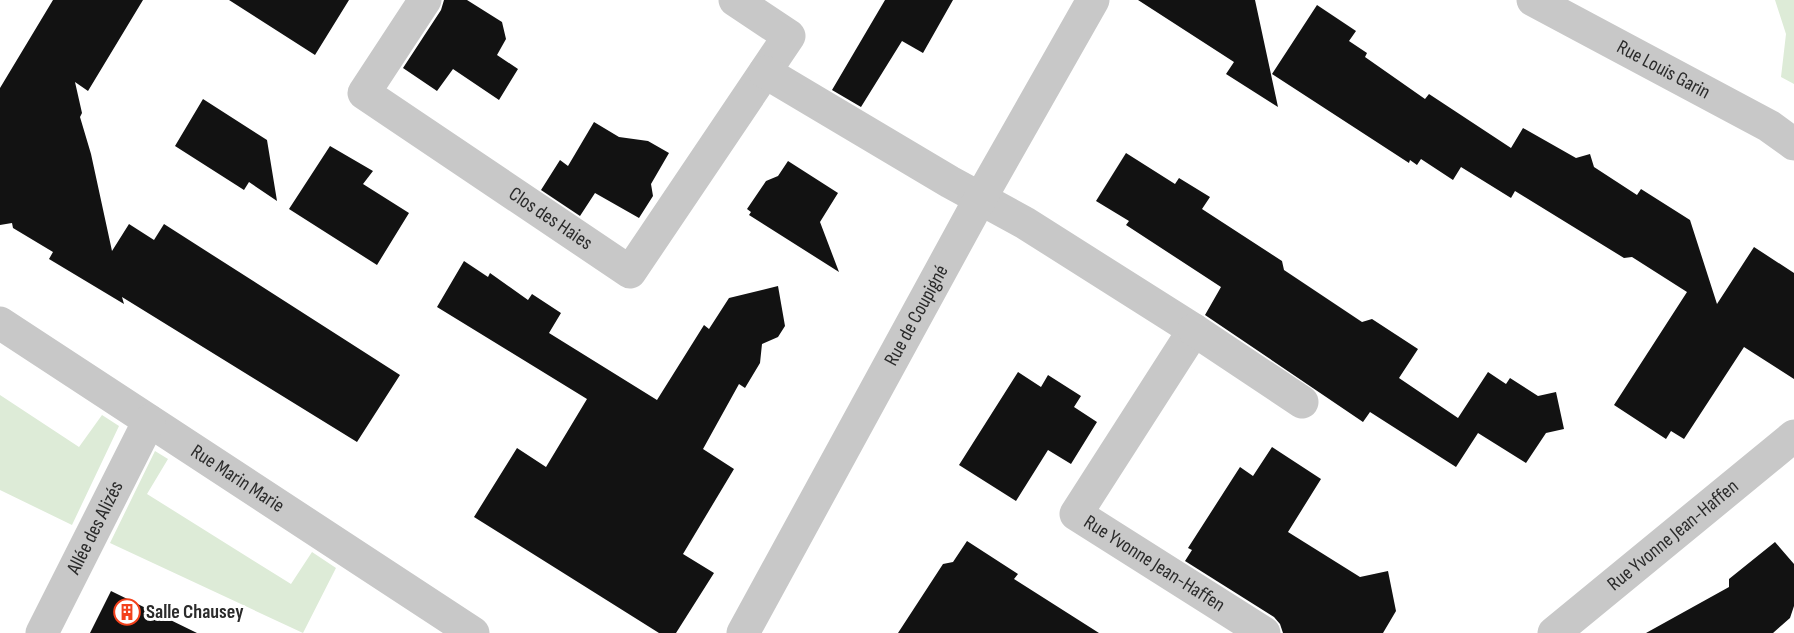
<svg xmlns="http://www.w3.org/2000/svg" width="1794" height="633" font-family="'Sofia Sans Condensed',sans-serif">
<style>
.green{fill:#ddebd7}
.building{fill:#121212}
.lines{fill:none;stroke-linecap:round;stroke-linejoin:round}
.minor{stroke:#c8c8c8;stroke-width:33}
.labels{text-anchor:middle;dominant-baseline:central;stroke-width:6;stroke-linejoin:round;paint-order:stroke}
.street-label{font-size:20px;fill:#2b2b2b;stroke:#fff}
.poi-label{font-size:20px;font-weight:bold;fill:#2b2b2b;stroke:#fff;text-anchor:start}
</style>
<rect width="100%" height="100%" fill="#fff"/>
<!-- green -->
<path class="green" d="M1775,0H1794V84L1781,77L1786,34Z
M0,395L79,447L102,415L119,426L72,525L0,490Z
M155,451L168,459L147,494L291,584L312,552L336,568L303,633L110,543Z"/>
<!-- building -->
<path class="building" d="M53,0H143L88,91L75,82L82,113L80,117L91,154L112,251L129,224L154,240L164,224L400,375L357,442L122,297L124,304L49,259L53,252L13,228L12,223L0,225V88Z
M229,0H349L315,55Z
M444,0H467L502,22L506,39L497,55L518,69L499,100L453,69L437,91L403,68L441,10Z
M885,0H953L923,53L902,41L861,107L832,90Z
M1138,0H1255L1278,107L1226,74L1234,62Z
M1317,5L1356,31L1349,41L1367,53L1365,57L1425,99L1429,94L1511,148L1523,128L1576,158L1590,154L1594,167L1637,195L1641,189L1690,220L1717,304L1754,247L1794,273V379L1744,347L1684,439L1671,431L1666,439L1614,405L1687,292L1632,257L1624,258L1515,191L1511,198L1461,167L1453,180L1421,159L1417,165L1410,160L1409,163L1272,74Z
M203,99L267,140L277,201L249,182L244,190L175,146Z
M594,122L619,137L648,141L669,153L651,184L653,196L639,218L595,193L580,216L541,190L560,160L568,166Z
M330,146L373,171L363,184L409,213L377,265L289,209Z
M1126,153L1175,184L1179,178L1210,197L1202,209L1282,261L1284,270L1362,322L1372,319L1418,349L1399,378L1458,418L1488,372L1506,384L1510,378L1538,396L1556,392L1564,429L1546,433L1526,463L1478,433L1456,467L1370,412L1363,422L1205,315L1221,287L1126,225L1129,221L1096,201Z
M788,161L838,193L820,222L839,272L749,215L751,212L747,209L766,181L778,176Z
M464,261L488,277L490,273L528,300L532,294L561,313L549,333L657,400L704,325L709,329L729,298L778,286L785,326L778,337L762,344L760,363L745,388L739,384L703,449L734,469L683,554L714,573L676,633H659L474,517L517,448L546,467L587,399L437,307Z
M1018,372L1041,387L1048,375L1081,396L1074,407L1097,422L1071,464L1048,450L1016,501L959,465Z
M1272,447L1321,479L1288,532L1360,577L1388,571L1396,611L1383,633H1283L1280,624L1274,617L1185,561L1192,550L1188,548L1240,467L1253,476Z
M967,541L1018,574L1014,579L1099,633H898L943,564L953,562Z
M1775,542L1794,564V606L1790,618L1773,633H1646L1729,587V579Z
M111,591L197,633H90Z"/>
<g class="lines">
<!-- minor -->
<g class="minor">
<path id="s1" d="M425,0L364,93L630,272L789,36L735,0"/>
<path id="s2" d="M1533,0L1769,126L1794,144"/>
<path id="s3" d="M765,72L950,182L1025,223L1194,330L1076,514L1264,633"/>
<path id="s4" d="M0,323L473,633"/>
<path d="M1194,330L1302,402"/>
<path id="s5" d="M42,633L149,421"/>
<path id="s6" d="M743,633L980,199L1093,0"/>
<path id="s7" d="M1554,633L1794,436"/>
</g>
</g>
<!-- icons -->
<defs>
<g id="building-ring" transform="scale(1.35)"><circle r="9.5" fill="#fff" stroke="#f3411c" stroke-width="1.5"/><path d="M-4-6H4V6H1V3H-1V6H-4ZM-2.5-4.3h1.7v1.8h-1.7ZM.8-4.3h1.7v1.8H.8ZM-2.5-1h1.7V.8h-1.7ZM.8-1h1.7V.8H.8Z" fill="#f3411c"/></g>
</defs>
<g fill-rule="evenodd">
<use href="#building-ring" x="127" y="612"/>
</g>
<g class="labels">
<!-- street labels -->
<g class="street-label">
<text stroke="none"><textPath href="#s2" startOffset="148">Rue Louis Garin</textPath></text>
<text stroke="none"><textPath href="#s1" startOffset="336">Clos des Haies</textPath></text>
<text stroke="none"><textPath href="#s6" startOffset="362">Rue de Coupigné</textPath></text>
<text stroke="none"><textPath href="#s4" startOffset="284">Rue Marin Marie</textPath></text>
<text stroke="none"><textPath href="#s5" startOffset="118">Allée des Alizés</textPath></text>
<text stroke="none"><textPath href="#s7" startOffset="154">Rue Yvonne Jean-Haffen</textPath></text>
<text stroke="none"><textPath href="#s3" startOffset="812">Rue Yvonne Jean-Haffen</textPath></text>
</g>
<!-- poi labels -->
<g class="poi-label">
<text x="146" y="612">Salle Chausey</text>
</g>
</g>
</svg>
